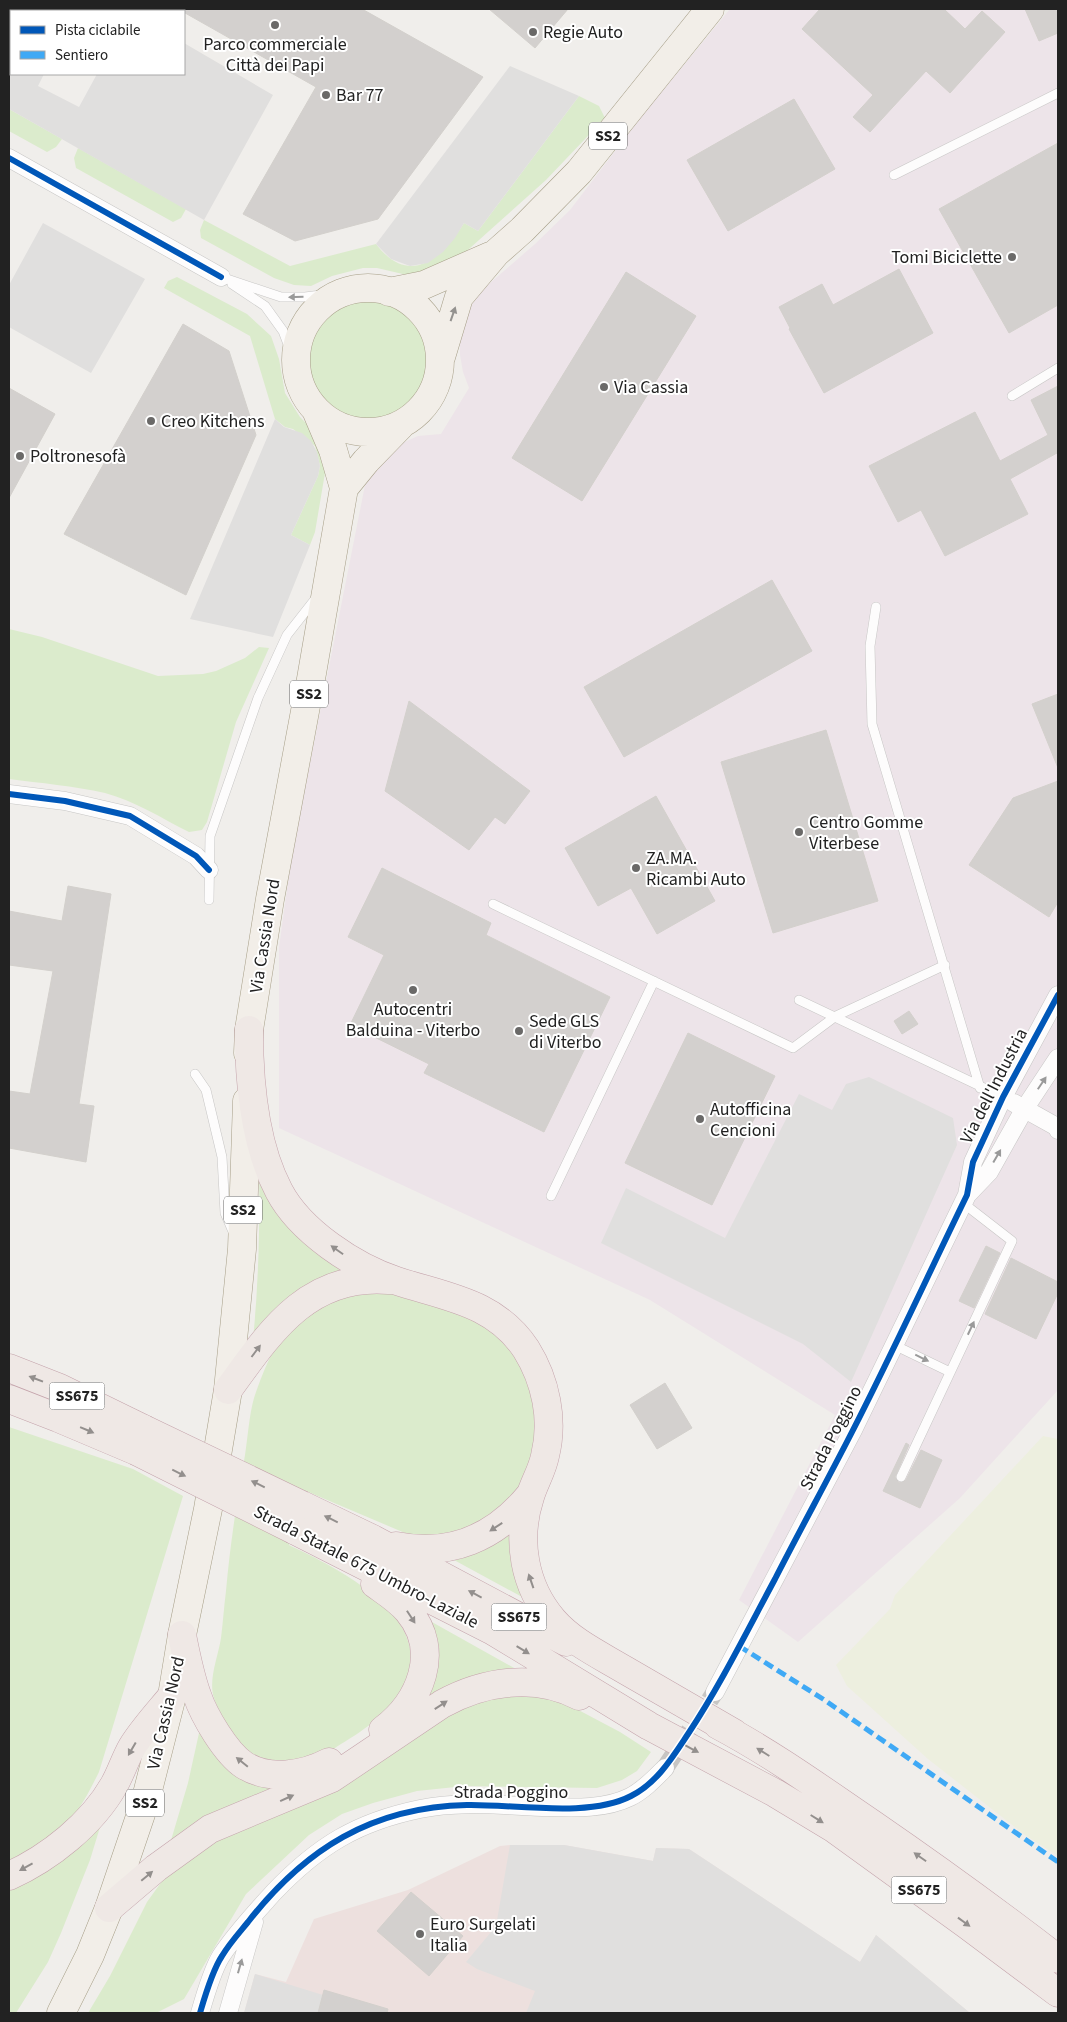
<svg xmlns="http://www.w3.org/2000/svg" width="1067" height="2022" font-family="'Source Sans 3',sans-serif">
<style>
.commercial{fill:#ede0de}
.industrial{fill:#ede4e9}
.farmland{fill:#edefdf}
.grass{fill:#dbebcc}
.parking{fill:#e0dfde}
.building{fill:#d3d0ce;stroke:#d3d0cc}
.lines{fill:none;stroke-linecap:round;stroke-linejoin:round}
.minor-tunnel{stroke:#c7c5c3;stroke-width:18;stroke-dasharray:18 9;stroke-linecap:butt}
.service-casing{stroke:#c7c6c5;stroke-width:10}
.minor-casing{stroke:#c7c6c5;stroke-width:19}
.primary-casing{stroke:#a69e87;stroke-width:29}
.trunk-casing{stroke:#c4a3ab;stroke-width:29}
.service{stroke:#fdfcfc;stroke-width:9}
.minor{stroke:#fdfcfc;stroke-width:18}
.primary{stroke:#f2eee8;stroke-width:28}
.trunk{stroke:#efe8e5;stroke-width:28}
.trunk-bridge-casing{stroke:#c4a3ab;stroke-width:29;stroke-linecap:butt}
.trunk-bridge{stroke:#efe8e5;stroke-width:28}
.quiet{stroke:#3fa9f5;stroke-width:5;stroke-dasharray:10 5;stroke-linecap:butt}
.cycleway-casing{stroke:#fff;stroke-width:9}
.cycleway{stroke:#0057b8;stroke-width:6}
.oneway{fill:#9a9a9a}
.oneway2{fill:#94928f}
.oneway3{fill:#938f8d}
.poi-dot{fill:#6a6968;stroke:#fff;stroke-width:2}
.labels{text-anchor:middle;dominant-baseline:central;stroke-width:4;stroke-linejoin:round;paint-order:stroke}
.shield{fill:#fff;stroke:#646464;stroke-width:1}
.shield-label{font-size:16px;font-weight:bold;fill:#222}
.poi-label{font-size:18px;fill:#222;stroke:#fff;text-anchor:start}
.street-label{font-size:18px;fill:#222;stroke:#fff}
</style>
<rect width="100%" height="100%" fill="#f0eeeb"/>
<!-- commercial -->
<path class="commercial" d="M510,1845H564L653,1861L656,1848L689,1849L860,1962L876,1935L970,2013H244L255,1974L286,1982L314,1919L408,1890L500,1846Z"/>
<!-- industrial -->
<path class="industrial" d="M730,9H1058V1390L960,1498L798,1642L739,1600L835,1415L650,1300L279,1128V947L292,854L366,480L389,449L418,436L441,434L469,388L463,372L460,355V339L467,311L482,290L535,244L570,210L642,116Z"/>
<!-- farmland -->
<path class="farmland" d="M1043,1436L1058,1439V1856L1025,1835L928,1759L847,1686L836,1665L890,1609L895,1595Z"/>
<!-- grass -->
<path class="grass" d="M579,96L599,106L605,118L546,180L450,266L407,275L377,268H363L332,276L311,286L294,285L274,278L201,238L200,230L204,220L290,266L376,244C410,288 442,258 464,223L478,231Z
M9,109L62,139L56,147L47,152L9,131Z
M78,148L186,209L181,218L173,222L76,168L74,158Z
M177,277L247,314L271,336L279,359L285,393L300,417L314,431L326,467L315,532L310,545L291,535L318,476L320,466L315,446L293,429L285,427L275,419L250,336L164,288L168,281Z
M308 362a61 61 0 1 1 122 0a61 61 0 1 1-122 0Z
M9,629L42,637L158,676L203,674L216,671L245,658L259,647L269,648L236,722L207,822L202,830L189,832C161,818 135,801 105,793C74,786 40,783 9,779Z
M259,1157L351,1269L253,1340C259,1279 260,1219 259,1157Z
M392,1293L446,1307L480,1321L493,1331L515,1356L530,1385L537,1418L533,1454L513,1501L460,1535L412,1536L306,1491L289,1545C337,1568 440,1618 403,1687C389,1713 366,1729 341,1744C336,1747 330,1752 325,1754C306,1761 268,1765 251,1753C235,1741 220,1717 214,1698C208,1680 218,1657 221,1638C223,1622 224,1606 226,1591C230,1545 237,1500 245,1455C248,1436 249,1416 254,1398C259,1383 266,1364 274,1350C289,1326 322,1303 350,1296C364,1293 378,1293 392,1293Z
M9,1427L133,1469L183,1496L99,1772C88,1794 75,1820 55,1836C42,1847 24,1855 9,1864Z
M514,1532L524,1598L454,1560L484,1550Z
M423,1617L523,1673L423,1701Z
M533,1695L569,1705L620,1732L651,1752L637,1771L622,1780L597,1788L465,1786L417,1791L373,1803L342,1814L309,1835L246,1894L184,1999L156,2013H88L110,1976L147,1902L165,1877L216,1840L338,1789L448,1715L497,1696Z
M201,1724L281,1784L169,1847L188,1783Z
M104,1814L90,1860L61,1933L48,1962L16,2013H9V1890L15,1887Z"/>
<!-- parking -->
<path class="parking" d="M184,43L273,95L204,220L9,109V54L11,55V74H44L38,86L79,107L97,74H184Z
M510,66L579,96L478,231L464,223L455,238L443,252L428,263L410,266L391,259L376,244Z
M43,223L145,279L91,373L9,327V285Z
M275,419L284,427L302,433L311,441L317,452L320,466L318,476L291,535L310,545L273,637L190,619Z
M869,1077L953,1118L957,1145L851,1382L803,1344L601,1243L626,1188L725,1238L799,1094L832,1110L846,1084Z
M510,1845H564L653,1861L656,1848L689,1849L860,1962L876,1935L970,2013H526L535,1991L477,1969L466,1962L496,1926Z
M255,1974L323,1995L318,2013H244Z"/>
<!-- building -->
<path class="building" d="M178,9H362L483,77L378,219L295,241L243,214L316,87Z
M489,9H568L535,48Z
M820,9H944L965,29L982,11L1005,32L950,93L926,71L870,132L853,117L873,95L802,29Z
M1025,9H1058V33L1039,41Z
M794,99L835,169L728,231L687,160Z
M1058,143V305L1009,333L939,209Z
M899,269L933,333L824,393L789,329L790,328L779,307L822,284L833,305Z
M626,272L696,316L582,501L512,458Z
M183,324L229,351L256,435L186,595L64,534Z
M1058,386V456L1057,453L1010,479L1028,514L945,556L921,510L898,522L869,466L975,412L1000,461L1048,435L1031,400Z
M9,388L55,414L9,498Z
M772,580L812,651L624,757L584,687Z
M1058,694V768L1032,704Z
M409,701L530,791L505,824L495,817L469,850L385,791Z
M826,730L878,901L773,933L721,762Z
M1058,781V902L1049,917L969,865L1013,798Z
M656,796L715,901L657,934L631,888L598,906L565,848Z
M382,868L491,923L486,935L610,997L544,1132L424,1073L429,1064L350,1025L384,955L348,937Z
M68,886L111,894L79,1104L94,1106L86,1162L9,1148V1091L30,1094L53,971L9,965V911L62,921Z
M909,1011L918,1024L902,1034L894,1021Z
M688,1033L775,1076L712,1205L625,1163Z
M986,1246L1000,1253L974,1308L959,1301Z
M1011,1258L1058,1282V1293L1036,1339L985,1314Z
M665,1383L692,1428L657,1449L630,1405Z
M906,1443L909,1445L895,1477L899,1483L906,1480L921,1450L942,1460L920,1508L883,1491Z
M411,1892L463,1936L429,1976L377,1931Z
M324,1990L388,2009L387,2013H318Z"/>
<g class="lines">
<!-- minor-tunnel -->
<path class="minor-tunnel" d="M665,1768L715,1692"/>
<!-- service casing -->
<g class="service-casing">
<path id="service" d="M894,175L1058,93
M221,277L281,297H305L345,292
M232,284L265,306L283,331L297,368
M1012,396L1058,368
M876,607L870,646L872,724L980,1088
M209,900L210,836L258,698L287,635L316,598
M493,904L793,1048L836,1016L945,965
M799,1000L1003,1097
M195,1074L206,1090L222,1157L225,1213L234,1234
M551,1196L654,981
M894,1345L950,1372
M901,1477L1012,1241L963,1203"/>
</g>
<!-- minor casing -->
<g class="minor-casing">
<path id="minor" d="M9,158L221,277
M9,794L65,801L130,816L196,856L209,870
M1014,1103L1057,1127L1058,1130
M968,1194L989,1172L1025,1108L1058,1058
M715,1692L853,1430L967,1195L973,1162L1003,1097L1058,995
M200,2013C204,1999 213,1969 221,1956C236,1933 256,1912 274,1892C318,1846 357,1822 420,1809C461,1800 507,1806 548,1807C575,1808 606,1809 630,1797C644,1790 655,1778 665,1768
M228,2013L254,1922"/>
</g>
<!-- primary casing -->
<g class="primary-casing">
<path id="primary" d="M296 360a72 72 0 1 1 144 0a72 72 0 1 1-144 0Z
M389,292L424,285L490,256
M441,357L459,297L496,253L522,230L579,172L710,9
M344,488L366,461L400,426
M248,1053L249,1030L270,899L311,679L344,488L333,450L316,410
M61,2013L90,1955L109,1908L145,1802L172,1696L182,1635L208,1509L228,1390L242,1249L247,1101"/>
</g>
<!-- trunk casing -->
<g class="trunk-casing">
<path id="trunk" d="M249,1030C249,1082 254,1144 279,1191C300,1231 354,1267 397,1281C446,1297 495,1302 526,1349C546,1381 554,1420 545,1456C542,1471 534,1483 530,1497C516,1540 524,1586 553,1620C572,1642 600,1655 625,1670C661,1691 698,1712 734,1733
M9,1368L60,1388L144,1429
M228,1390C270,1332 308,1273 389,1280
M9,1399L58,1418L136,1451
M302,1505L373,1539L566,1642
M294,1530L493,1631L649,1726L775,1793L833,1828L967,1925L1058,1993
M396,1546C450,1557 495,1538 530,1495
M375,1584C386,1592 399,1600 408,1611C442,1651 420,1702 383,1730
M182,1635C186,1655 190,1676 197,1695C204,1716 226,1753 244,1765C269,1781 304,1775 329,1762
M718,1725C771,1753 821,1789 871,1823C935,1867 997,1912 1058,1959
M9,1876C49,1858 92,1824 114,1785C121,1773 125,1759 132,1747C143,1729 159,1712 172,1696
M109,1908L156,1868L210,1829L332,1778L442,1704C484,1681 535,1673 579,1696"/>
</g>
<!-- service -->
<use href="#service" class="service"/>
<!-- minor -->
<use href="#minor" class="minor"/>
<!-- primary -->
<use href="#primary" class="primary"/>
<!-- trunk -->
<use href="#trunk" class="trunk"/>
<!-- trunk-bridge casing -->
<g class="trunk-bridge-casing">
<path id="trunk-bridge" d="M144,1429L302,1505
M136,1451L294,1530"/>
</g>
<!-- trunk-bridge -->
<use href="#trunk-bridge" class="trunk-bridge"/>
<!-- quiet -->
<path class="quiet" d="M739,1646L823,1699L1058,1862"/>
<!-- cycleway casing -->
<g class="cycleway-casing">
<path id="cycleway" d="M9,158L221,277
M9,794L65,801L130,816L196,856L209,870
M200,2013C205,1996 212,1971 222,1956C229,1944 239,1933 248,1922C305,1849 372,1807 467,1805C514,1804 589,1818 631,1796C657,1783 672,1758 688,1734C721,1684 747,1631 775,1579C800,1530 827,1481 852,1432C892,1354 929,1273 967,1195L973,1162L1003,1097L1058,995"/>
</g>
<!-- cycleway -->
<use href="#cycleway" class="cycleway"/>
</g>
<!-- one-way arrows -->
<defs><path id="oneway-solid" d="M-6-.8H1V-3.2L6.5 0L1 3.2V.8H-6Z" transform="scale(1.25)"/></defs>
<g class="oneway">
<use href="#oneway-solid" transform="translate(296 297) rotate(179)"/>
<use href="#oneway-solid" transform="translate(1042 1083) rotate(-56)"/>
<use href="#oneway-solid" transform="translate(997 1156) rotate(-60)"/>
<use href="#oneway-solid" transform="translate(971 1328) rotate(-65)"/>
<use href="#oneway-solid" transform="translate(922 1358) rotate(26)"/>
<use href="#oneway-solid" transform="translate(240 1966) rotate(-74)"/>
</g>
<use class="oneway2" href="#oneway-solid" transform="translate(453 314) rotate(-71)"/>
<g class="oneway3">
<use href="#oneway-solid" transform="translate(337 1250) rotate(-145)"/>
<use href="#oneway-solid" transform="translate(256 1351) rotate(-53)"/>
<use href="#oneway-solid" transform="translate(36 1379) rotate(-159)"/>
<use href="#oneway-solid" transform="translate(87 1430) rotate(23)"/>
<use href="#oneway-solid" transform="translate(179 1473) rotate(26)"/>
<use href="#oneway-solid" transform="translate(258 1484) rotate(-154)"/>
<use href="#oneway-solid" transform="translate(331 1519) rotate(-154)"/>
<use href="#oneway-solid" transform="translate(496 1527) rotate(147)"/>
<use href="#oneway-solid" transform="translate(531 1581) rotate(-109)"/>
<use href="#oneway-solid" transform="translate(475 1594) rotate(-152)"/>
<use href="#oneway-solid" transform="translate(411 1617) rotate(57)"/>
<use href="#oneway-solid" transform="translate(523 1650) rotate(31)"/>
<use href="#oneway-solid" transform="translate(441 1705) rotate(-33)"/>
<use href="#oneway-solid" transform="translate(132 1749) rotate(120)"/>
<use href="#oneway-solid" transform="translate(692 1749) rotate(28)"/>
<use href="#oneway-solid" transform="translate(763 1752) rotate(-148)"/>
<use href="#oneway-solid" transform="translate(242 1762) rotate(-141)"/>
<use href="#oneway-solid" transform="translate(287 1798) rotate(-24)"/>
<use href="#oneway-solid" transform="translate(817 1819) rotate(32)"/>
<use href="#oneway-solid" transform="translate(920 1857) rotate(-145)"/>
<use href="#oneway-solid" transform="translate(26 1867) rotate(151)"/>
<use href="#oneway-solid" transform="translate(147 1876) rotate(-40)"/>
<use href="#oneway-solid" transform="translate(964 1922) rotate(36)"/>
</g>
<!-- markers -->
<g class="poi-dot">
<circle cx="275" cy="25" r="5"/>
<circle cx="533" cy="32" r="5"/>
<circle cx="326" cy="95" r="5"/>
<circle cx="1012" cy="257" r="5"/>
<circle cx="604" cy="387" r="5"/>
<circle cx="151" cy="421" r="5"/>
<circle cx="20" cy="456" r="5"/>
<circle cx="799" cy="832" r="5"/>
<circle cx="636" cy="868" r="5"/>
<circle cx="413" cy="990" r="5"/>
<circle cx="519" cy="1031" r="5"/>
<circle cx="700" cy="1119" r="5"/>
<circle cx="420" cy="1934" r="5"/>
</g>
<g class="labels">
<!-- shield labels -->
<g class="shield">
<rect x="589" y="122.5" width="38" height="27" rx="4"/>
<rect x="290" y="680.5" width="38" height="27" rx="4"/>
<rect x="224" y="1196.5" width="38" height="27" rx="4"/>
<rect x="49.5" y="1382.5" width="55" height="27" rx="4"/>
<rect x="491.5" y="1603.5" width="55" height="27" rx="4"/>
<rect x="126" y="1789.5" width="38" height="27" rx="4"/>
<rect x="891.5" y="1876.5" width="55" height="27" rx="4"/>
</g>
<g class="shield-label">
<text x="608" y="136">SS2</text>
<text x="309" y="694">SS2</text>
<text x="243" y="1210">SS2</text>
<text x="77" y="1396">SS675</text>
<text x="519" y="1617">SS675</text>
<text x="145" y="1803">SS2</text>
<text x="919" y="1890">SS675</text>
</g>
<!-- poi labels -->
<g class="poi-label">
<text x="543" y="32">Regie Auto</text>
<text x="275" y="44" text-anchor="middle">Parco commerciale<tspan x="275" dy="21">Città dei Papi</tspan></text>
<text x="336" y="95">Bar 77</text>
<text x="1002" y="257" text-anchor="end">Tomi Biciclette</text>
<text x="614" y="387">Via Cassia</text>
<text x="161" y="421">Creo Kitchens</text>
<text x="30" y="456">Poltronesofà</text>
<text x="809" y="822">Centro Gomme<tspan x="809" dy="21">Viterbese</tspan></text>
<text x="646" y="858">ZA.MA.<tspan x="646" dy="21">Ricambi Auto</tspan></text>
<text x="413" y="1009" text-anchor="middle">Autocentri<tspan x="413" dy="21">Balduina - Viterbo</tspan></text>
<text x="529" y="1021">Sede GLS<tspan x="529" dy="21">di Viterbo</tspan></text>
<text x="710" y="1109">Autofficina<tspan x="710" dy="21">Cencioni</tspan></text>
<text x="430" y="1924">Euro Surgelati<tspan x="430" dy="21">Italia</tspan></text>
</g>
<!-- street labels -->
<g class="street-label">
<text transform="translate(265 936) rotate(-81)">Via Cassia Nord</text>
<text transform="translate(994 1086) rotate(-63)">Via dell'Industria</text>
<text transform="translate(831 1438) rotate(-63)">Strada Poggino</text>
<text transform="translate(366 1567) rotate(27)">Strada Statale 675 Umbro-Laziale</text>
<text transform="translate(166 1713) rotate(-77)">Via Cassia Nord</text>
<text x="511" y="1792">Strada Poggino</text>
</g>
</g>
<!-- border -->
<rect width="1067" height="2022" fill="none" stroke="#222222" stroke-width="20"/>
<!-- legend -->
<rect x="10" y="10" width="175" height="65" fill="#ffffff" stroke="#a7a7a7"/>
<rect x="20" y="26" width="25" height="8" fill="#0057b8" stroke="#a7a7a7"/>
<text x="55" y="35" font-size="15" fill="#222222">Pista ciclabile</text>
<rect x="20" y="51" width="25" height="8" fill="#3fa9f5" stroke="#a7a7a7"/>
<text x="55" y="60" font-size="15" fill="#222222">Sentiero</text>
</svg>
